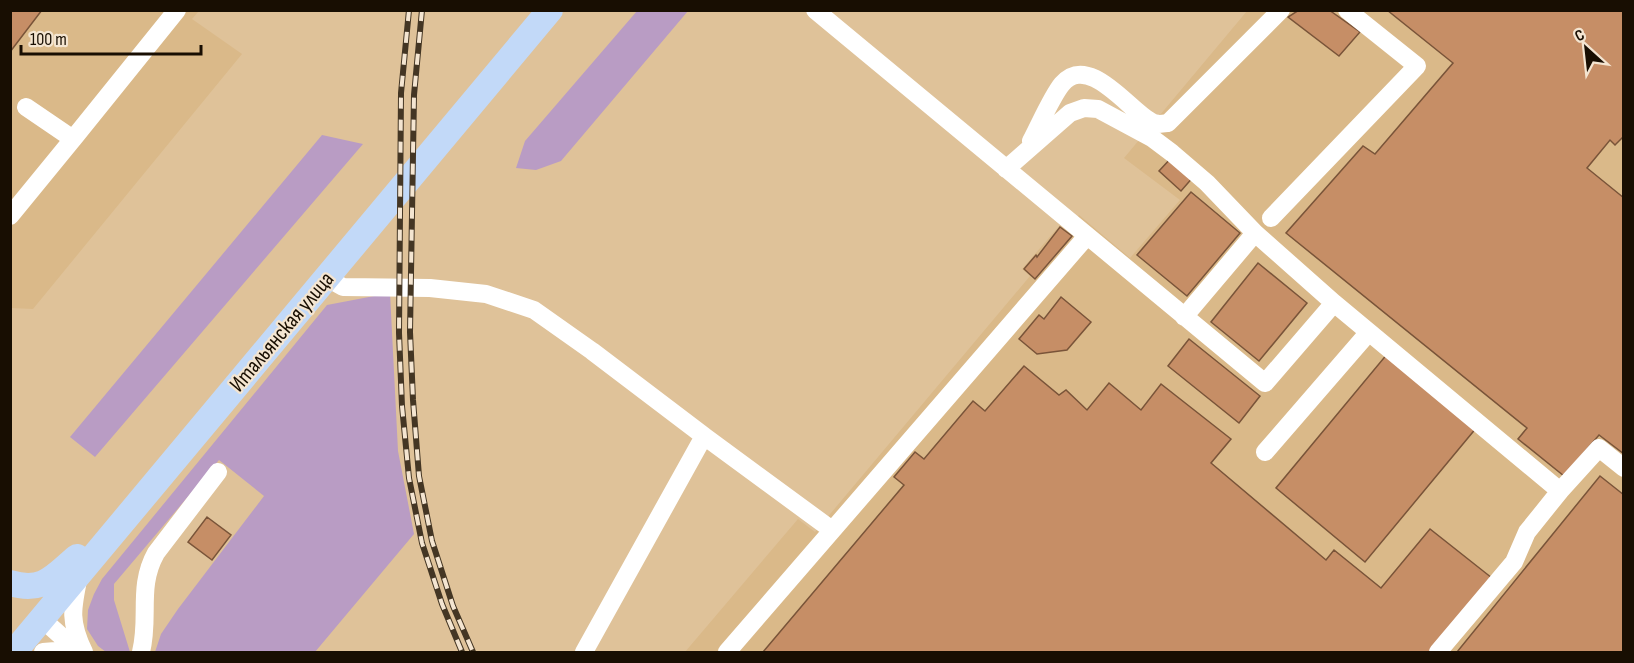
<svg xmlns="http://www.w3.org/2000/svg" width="1634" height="663" font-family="'Sofia Sans Condensed',sans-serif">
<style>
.built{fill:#dab989}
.green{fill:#b99cc4}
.building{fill:#c68e66;stroke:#795439;stroke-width:1.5}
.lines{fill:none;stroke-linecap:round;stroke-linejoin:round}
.minor{stroke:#fff;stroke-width:18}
.highway{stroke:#c2d9f8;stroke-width:26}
.rail-casing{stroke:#443624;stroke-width:6}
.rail{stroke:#f4e5d1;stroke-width:4;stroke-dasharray:11;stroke-linecap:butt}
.labels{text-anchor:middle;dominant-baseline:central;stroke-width:4.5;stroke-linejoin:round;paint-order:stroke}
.street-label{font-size:22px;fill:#180e02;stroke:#f4e5d1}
</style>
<rect width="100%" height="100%" fill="#dfc299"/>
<!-- built -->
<path class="built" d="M11,11H199L192,19L242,54L33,309L11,308Z
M1247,11H1623V652H685L798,519L815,532L1030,276L1022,269L1060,225L1066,230L1079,215L1130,258L1180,200L1124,158Z"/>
<!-- green -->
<path class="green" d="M637,11H688L561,161L536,170L516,168L525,141Z
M322,135L363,144L95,457L70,437Z
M390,293L398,451L414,534L315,652H155L161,634L178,609L264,496L219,460L114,584V600L130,652H106L98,646L87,629L88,610L94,594L102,579L327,305Z"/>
<!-- building -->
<path class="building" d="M10,10H42L10,52Z
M1299,10H1329L1360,32L1339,56L1288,17Z
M1387,10H1624V136L1615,145L1610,140L1587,168L1624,198V454L1599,435L1564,476L1518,439L1527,428L1286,233L1363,146L1375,154L1453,63Z
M1172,157L1194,176L1181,191L1159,171Z
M1191,192L1240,233L1187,296L1137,255Z
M1060,227L1072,236L1035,279L1024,269L1036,255L1037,257Z
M1258,263L1307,303L1259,361L1211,322Z
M1061,297L1091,322L1067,350L1037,354L1019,339L1039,315L1044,319Z
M1189,339L1260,396L1239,423L1168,366Z
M1388,353L1477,427L1365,562L1276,488Z
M1024,366L1059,395L1066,390L1087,410L1109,383L1141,410L1161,384L1231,439L1211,463L1326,560L1334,550L1381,588L1430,529L1492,578L1430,652H763L904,485L894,477L915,452L924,459L973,401L985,411Z
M1600,476L1624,495V652H1457Z
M207,517L231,535L212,560L188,542Z"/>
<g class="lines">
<!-- minor -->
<path class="minor" d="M815,10L1265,383L1334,303L1560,491L1599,448L1624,468
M73,139L177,10
M1031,141C1039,126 1052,96 1062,84C1089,53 1128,109 1150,121C1156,125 1161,124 1168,123L1281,10
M1006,169L1070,113L1084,108L1098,109L1152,138L1172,153L1207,183L1255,233L1334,303
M10,216L73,139L26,107
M1271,218L1417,66L1347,10
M327,278L343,287L430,288L486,294L534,310L592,351L704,436L584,652
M1184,317L1255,233
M704,436L832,530
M1265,452L1369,332
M79,576C72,609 69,621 84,652
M42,619L79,652
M43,652L56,651L65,652
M141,652C150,617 137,587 156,553L218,472
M727,652L1087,236
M1438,652L1514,562L1527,532L1560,491"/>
<!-- highway -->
<path class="highway" d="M10,583C44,593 54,576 77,557
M14,652L550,10"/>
<!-- rail casing -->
<g class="rail-casing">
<path id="rail" d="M409,10L401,93L399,333L402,406L409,478L422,543L442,604L462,652
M422,10L414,95L410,332L413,400L419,476L432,541L453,606L473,652"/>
</g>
<!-- rail -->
<use href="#rail" class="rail"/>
</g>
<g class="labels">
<!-- street labels -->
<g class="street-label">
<text transform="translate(282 332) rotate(-50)">Итальянская улица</text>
</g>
</g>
<!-- border -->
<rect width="1634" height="663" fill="none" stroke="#180e02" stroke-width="24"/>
<!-- north arrow -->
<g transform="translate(1586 48) rotate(333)" stroke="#f4e5d1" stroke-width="4.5" paint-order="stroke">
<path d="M0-4.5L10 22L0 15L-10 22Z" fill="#180e02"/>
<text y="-9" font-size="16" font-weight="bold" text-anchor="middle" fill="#180e02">С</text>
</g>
<!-- scale -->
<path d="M21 45v9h180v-9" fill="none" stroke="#180e02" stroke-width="3"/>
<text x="30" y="45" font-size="18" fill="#180e02" stroke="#f4e5d1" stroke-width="4.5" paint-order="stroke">100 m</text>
</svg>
